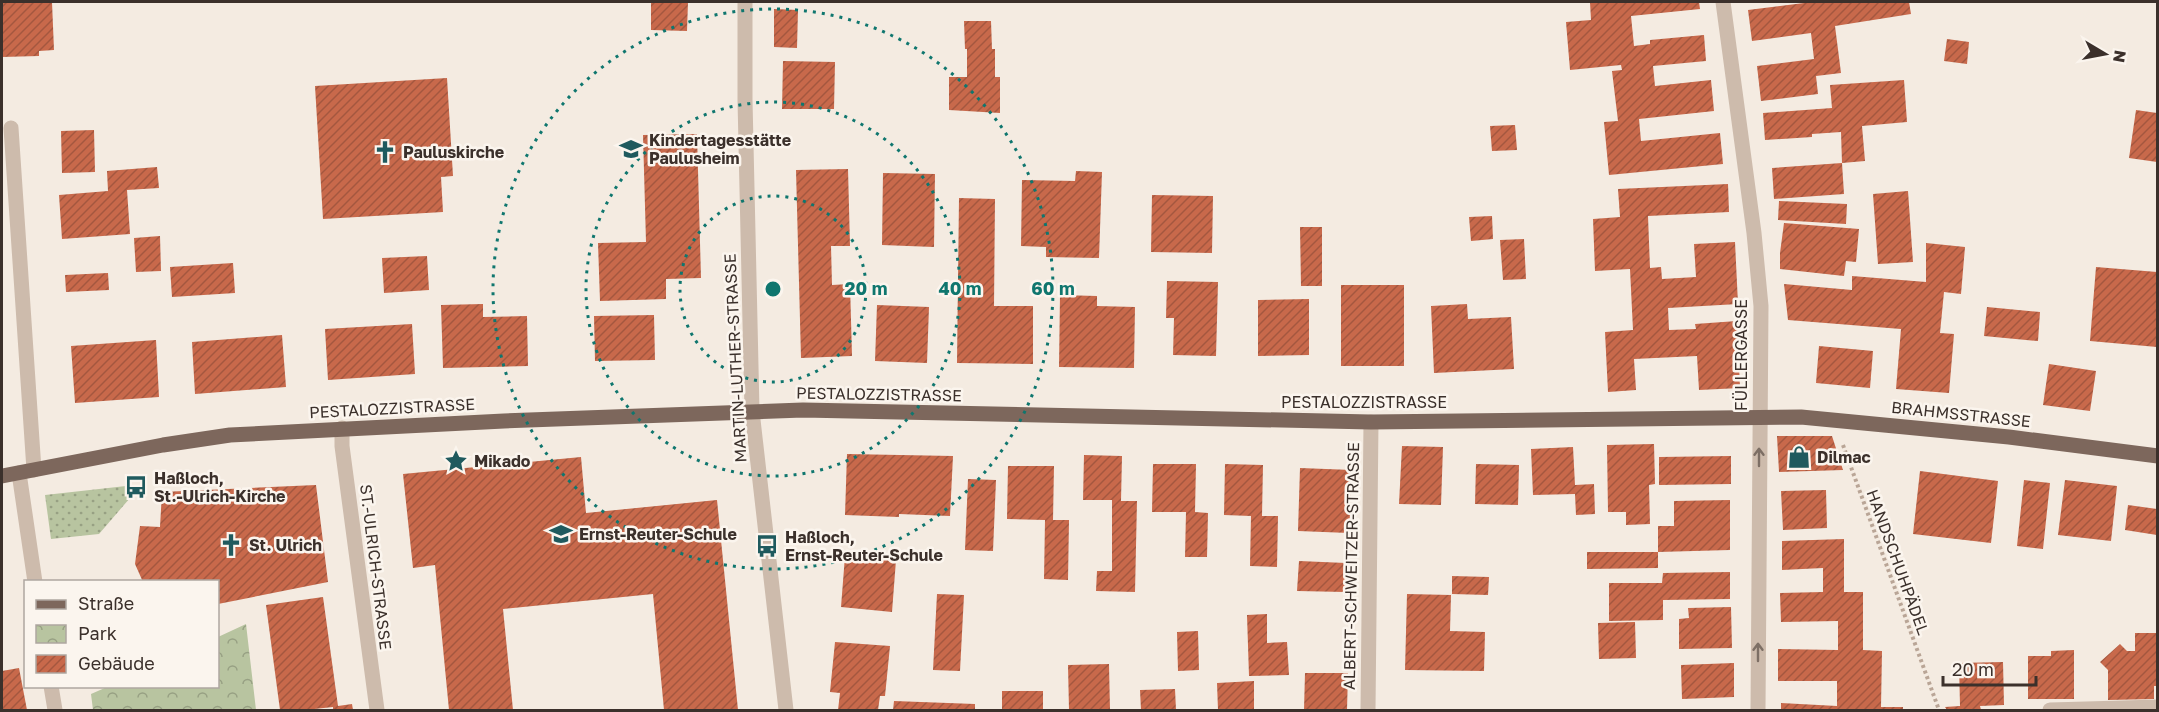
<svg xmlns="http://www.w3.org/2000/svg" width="2159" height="712" font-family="'Golos Text',sans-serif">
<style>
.park{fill:url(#park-crowns)}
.garden{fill:url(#garden-dots)}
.building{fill:url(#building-hatch)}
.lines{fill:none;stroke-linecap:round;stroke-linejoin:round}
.path{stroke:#b9a596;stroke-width:4;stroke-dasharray:3 3;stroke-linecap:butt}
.minor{stroke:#cdbbac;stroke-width:15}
.major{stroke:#7d675c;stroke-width:15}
.oneway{stroke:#7d6f65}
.ring{fill:none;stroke:#0f766e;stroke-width:3;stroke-dasharray:3 6}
.labels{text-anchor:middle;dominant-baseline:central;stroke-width:5;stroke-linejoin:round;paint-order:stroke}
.poi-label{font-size:16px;font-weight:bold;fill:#3b302b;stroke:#fbf5ee;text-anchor:start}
.street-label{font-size:16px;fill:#3b302b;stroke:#fbf5ee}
.centre{fill:#0f766e;stroke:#fbf5ee;stroke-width:3}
.ring-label{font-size:18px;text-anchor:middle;font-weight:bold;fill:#0f766e;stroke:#fbf5ee;stroke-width:5;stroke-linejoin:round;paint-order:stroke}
</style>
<defs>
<pattern id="park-crowns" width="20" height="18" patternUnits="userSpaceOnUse" patternTransform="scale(1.5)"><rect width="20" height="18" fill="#b8c4a0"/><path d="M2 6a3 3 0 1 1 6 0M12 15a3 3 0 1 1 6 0" fill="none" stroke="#97a083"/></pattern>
<pattern id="garden-dots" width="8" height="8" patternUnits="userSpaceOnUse" patternTransform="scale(1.5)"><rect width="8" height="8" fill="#b8c4a0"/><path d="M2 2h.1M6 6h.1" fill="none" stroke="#97a083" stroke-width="1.8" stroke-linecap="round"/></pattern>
<pattern id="building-hatch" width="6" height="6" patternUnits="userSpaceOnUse" patternTransform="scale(1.5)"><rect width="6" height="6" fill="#c8694b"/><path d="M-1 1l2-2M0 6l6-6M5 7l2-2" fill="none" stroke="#a4573f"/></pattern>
</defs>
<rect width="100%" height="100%" fill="#f4ebe1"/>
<!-- park -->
<path class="park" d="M246,624L256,710H93L91,694L107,687L218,686V637Z"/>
<!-- garden -->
<path class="garden" d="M126,486L130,498L99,534L51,539L45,495Z"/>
<!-- building -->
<path class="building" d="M2,2H52L54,50L39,51V56L2,57Z
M651,2H688L687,31L651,30Z
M1590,2H1699L1700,9L1631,16L1634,46L1650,44V40L1704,35L1706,61L1653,66L1655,86L1711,80L1714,111L1639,119L1641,141L1720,133L1723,164L1609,175L1604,122L1618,121L1612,71L1622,70L1621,65L1570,70L1566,22L1591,20Z
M1812,2H1909L1911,14L1835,26L1841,73L1816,76L1818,94L1761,101L1757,66L1814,59L1811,33L1752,41L1748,10Z
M774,9L798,10L797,48L774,47Z
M964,21H991L992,49H995V77H1000V113L949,110V77H967V49H965Z
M1947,39L1969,42L1967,64L1944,61Z
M783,61L835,62L834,109H782Z
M447,78L453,176L441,177L443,212L323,219L315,86Z
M1904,80L1907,122L1862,126L1865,161L1842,163L1841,132L1812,134V137L1765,140L1763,113L1832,108L1830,85Z
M2136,110L2157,113V162L2129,158Z
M1515,125L1517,150L1492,151L1490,126Z
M94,130L95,172L62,173L61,131Z
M697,134L701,278L666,279V299L600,301L598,243L646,242L643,135Z
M1842,163L1844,194L1774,199L1772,168Z
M157,167L159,188L127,190L130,234L62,239L59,195L108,191L107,171Z
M848,169L850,246H831L832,285L850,284L852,356L801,358L796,170Z
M1076,171L1102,172L1099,258L1046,257V247L1021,246L1022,180L1075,181Z
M883,173L935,174L934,247L882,245Z
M1728,184L1729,212L1648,216L1650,268L1661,267L1662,279L1696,277L1694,244L1735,242L1738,304L1668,308L1669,330L1696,329L1695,324L1737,321L1740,388L1699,390L1697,356L1634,359L1636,390L1608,392L1605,332L1633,330L1630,269L1595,271L1593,219L1620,217L1618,189Z
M1908,191L1913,262L1878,264L1873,194Z
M1152,195L1213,196L1212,253L1151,252Z
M959,198L995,199L994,306H1033V364L957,363Z
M1779,201L1847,204L1846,224L1778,220Z
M1492,216L1493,239L1471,241L1469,217Z
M1784,223L1859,229L1856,262L1846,261L1844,276L1780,269V253Z
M1300,227H1322V286H1301Z
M160,236L161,271L136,272L134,238Z
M1524,239L1526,279L1503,280L1500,240Z
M1926,243L1965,247L1961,294L1944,292L1940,333L1954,334L1949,393L1896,389L1901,329L1788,320L1784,284L1852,290V276L1926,282Z
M427,256L429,290L384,293L382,258Z
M233,263L235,293L172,297L170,267Z
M2096,267L2157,272V347L2090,341Z
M108,273L109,290L66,292L65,275Z
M1167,281L1218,282L1216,356L1173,355L1174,318H1166Z
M1341,285H1404V366H1341Z
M1060,295L1097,296V306L1135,307L1134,368L1059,367Z
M1309,299V355L1258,356V300Z
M483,304V317L527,316L528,366L443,368L441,305Z
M1467,304L1468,319L1511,317L1514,369L1434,373L1431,306Z
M877,305L929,307L927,363L875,361Z
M1987,307L2040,312L2038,341L1984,336Z
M654,315L655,360L595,361L594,316Z
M412,324L415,374L328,380L325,329Z
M282,335L286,387L195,394L192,342Z
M156,340L159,397L75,403L71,346Z
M1819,346L1873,351L1870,388L1816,383Z
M2049,364L2096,371L2090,411L2043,405Z
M1777,436H1832L1843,470L1779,472Z
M1654,444L1655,484L1649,485L1650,524L1626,525V512H1608L1607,445Z
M1402,446L1443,447L1441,505L1399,504Z
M1573,447L1575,485L1594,484L1595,514L1576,515L1575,494L1533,495L1531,449Z
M847,454L953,456L950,516L899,514V517L845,515Z
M1084,455L1122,456L1121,501H1137L1135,592L1096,591L1097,571H1112V500H1083Z
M1731,456V484L1659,485V457Z
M581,457L586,513L717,500L738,710H664L653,594L503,609L513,710H449L435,565L413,568L403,474Z
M1153,464H1196L1195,512L1208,513L1207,557H1185L1186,512H1152Z
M1225,464L1263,465L1262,516H1278L1277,567L1250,566L1251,516L1224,515Z
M1476,464L1519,465L1518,505L1475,504Z
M1008,466H1054L1053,520H1069L1068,580L1044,579L1045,520L1007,519Z
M1300,468L1352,470L1349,533L1298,531Z
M1920,471L1998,481L1991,543L1913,534Z
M968,479L996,480L993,551L965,550Z
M2024,480L2050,483L2043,549L2017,546Z
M2065,480L2117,486L2111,541L2058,535Z
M316,485L328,582L218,604V582H143L135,564L140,526L160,527L162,492Z
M1826,490L1827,528L1783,530L1781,491Z
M1730,500V550L1658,552V526H1674V501Z
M2128,505L2157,509V535L2125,530Z
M1844,539V592H1863V650L1882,651L1881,707H1903V710H1781V703L1837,706V681H1778V649L1838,650V621L1781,622L1780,593L1823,592V568L1782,570V541Z
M1587,552H1658V568L1587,569Z
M845,556L896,560L892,612L841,607Z
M1299,561L1346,563L1345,592L1297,591Z
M1730,572V599L1663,600V620L1609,621V583H1662L1663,573Z
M1452,576L1489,577L1488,595L1452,594Z
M937,594L964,595L960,671L933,670Z
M1407,594L1451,595L1450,631L1485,632L1484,671L1405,670Z
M323,597L338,706L352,704L353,710H333V707L305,710H280L266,605Z
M1731,607L1732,648L1679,649V619L1689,618L1688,608Z
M1267,614V643L1287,642L1289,675L1249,676L1247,615Z
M1635,622L1636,658L1599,659L1598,623Z
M1198,631L1199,670L1178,671L1177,632Z
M2135,633H2157V686H2154V699L2108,700V670L2100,662L2120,644L2127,651H2135Z
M835,642L890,646L885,696H880L878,710H838L840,693L830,692Z
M2074,650V699H2028V656H2051V651Z
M2003,662L2004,705L1980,706L1981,710H1947L1945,707L1960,706L1959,663Z
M1734,663V697L1682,699L1681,665Z
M1109,664L1110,710H1069L1068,665Z
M19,668L27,710H2V671Z
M1305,673H1348L1347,710H1304Z
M1254,681V710H1218L1217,683Z
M1175,689L1176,710H1141L1140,690Z
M1002,691H1043V710H1002Z
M894,701L975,704V710H893Z"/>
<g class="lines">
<!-- path -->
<path class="path" d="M1843,445L1939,710"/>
<!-- minor -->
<path class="minor" d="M745,2V100L752,411L786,710
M1723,2L1754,233L1761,306L1758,710
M11,128L34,470
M342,428V446L377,710
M19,473L35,582
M51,686L55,710
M1368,710L1371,422
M2050,710L2158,707"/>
<!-- major -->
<path class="major" d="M2,476L163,445L230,435L504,421L803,410L1371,422L1801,417L2009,437L2158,456"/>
</g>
<!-- one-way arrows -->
<defs><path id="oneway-shaft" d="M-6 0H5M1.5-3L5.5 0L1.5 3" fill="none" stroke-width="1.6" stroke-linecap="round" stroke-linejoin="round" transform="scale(1.5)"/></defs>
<g class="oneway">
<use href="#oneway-shaft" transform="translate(1759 457) rotate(-90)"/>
<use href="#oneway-shaft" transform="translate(1758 652) rotate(-90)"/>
</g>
<!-- distance rings -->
<g class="ring">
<circle cx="773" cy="289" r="93"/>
<circle cx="773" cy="289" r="187"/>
<circle cx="773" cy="289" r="280"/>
</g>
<!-- icons -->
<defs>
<g id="school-bare" transform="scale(1.8)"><path d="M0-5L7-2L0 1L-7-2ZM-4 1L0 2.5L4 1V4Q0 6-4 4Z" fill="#1f5a5e" stroke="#fbf5ee" stroke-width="2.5" paint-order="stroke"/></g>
<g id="church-bare" transform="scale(1.8)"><path d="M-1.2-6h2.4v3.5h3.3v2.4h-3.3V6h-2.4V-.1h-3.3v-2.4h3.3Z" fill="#1f5a5e" stroke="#fbf5ee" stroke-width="2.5" paint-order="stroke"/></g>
<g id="shop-bare" transform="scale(1.8)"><path d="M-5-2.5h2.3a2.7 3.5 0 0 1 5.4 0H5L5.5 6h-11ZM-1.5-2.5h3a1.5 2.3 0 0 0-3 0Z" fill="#1f5a5e" stroke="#fbf5ee" stroke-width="2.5" paint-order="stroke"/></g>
<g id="sight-bare" transform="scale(1.8)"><path d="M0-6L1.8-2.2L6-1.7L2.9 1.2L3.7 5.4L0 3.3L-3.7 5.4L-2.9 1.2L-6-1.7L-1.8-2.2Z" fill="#1f5a5e" stroke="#fbf5ee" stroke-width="2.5" paint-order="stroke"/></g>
<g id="bus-bare" transform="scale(1.8)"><path d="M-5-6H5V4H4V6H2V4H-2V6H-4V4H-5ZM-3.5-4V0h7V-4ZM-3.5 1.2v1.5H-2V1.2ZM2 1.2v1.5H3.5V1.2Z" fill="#1f5a5e" stroke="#fbf5ee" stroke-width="2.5" paint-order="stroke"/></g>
</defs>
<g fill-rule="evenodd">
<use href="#school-bare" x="631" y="149"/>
<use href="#church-bare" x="385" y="152"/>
<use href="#shop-bare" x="1799" y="457"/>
<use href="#sight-bare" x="456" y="461"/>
<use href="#bus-bare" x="136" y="487"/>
<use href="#school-bare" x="561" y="534"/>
<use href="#church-bare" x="231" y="545"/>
<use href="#bus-bare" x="767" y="546"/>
</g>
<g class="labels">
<!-- poi labels -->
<g class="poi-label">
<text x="649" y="140">Kindertagesstätte<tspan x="649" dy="18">Paulusheim</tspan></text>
<text x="403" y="152">Pauluskirche</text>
<text x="1817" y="457">Dilmac</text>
<text x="474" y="461">Mikado</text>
<text x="154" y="478">Haßloch,<tspan x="154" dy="18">St.-Ulrich-Kirche</tspan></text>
<text x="579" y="534">Ernst-Reuter-Schule</text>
<text x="785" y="537">Haßloch,<tspan x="785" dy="18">Ernst-Reuter-Schule</tspan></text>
<text x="249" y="545">St. Ulrich</text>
</g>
<!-- street labels -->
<g class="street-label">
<text transform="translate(1741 355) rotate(-90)">FÜLLERGASSE</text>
<text transform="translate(735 358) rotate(-93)">MARTIN-LUTHER-STRASSE</text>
<text transform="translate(879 394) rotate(1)">PESTALOZZISTRASSE</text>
<text x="1364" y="402">PESTALOZZISTRASSE</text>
<text transform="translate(392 408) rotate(-3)">PESTALOZZISTRASSE</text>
<text transform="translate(1961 414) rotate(6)">BRAHMSSTRASSE</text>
<text transform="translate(1898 562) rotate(70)">HANDSCHUHPÄDEL</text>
<text transform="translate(1351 566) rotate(-89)">ALBERT-SCHWEITZER-STRASSE</text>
<text transform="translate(376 567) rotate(83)">ST.-ULRICH-STRASSE</text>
</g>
</g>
<circle cx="773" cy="289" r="9" class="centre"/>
<g class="ring-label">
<text x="866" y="295">20 m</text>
<text x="960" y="295">40 m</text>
<text x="1053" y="295">60 m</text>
</g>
<!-- border -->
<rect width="2159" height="712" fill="none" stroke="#3b302b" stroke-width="6"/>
<!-- legend -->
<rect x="24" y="580" width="195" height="108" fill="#fbf5ee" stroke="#aea6a0" stroke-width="1.5"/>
<rect x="36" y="600" width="30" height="9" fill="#7d675c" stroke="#aea6a0" stroke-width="1.5"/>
<text x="78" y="610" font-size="18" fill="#3b302b">Straße</text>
<rect x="36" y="625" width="30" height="18" fill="url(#park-crowns)" stroke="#aea6a0" stroke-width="1.5"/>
<text x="78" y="640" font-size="18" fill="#3b302b">Park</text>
<rect x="36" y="655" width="30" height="18" fill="url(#building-hatch)" stroke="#aea6a0" stroke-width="1.5"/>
<text x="78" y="670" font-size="18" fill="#3b302b">Gebäude</text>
<!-- north arrow -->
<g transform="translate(2105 54) rotate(100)" stroke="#fbf5ee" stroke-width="4.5" paint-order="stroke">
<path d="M0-4.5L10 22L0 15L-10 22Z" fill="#3b302b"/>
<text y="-9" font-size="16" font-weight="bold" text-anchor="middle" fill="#3b302b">N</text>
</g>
<!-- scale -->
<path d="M1943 676v9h93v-9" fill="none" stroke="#3b302b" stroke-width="3"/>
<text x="1952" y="676" font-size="18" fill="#3b302b" stroke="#fbf5ee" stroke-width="4.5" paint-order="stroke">20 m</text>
</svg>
